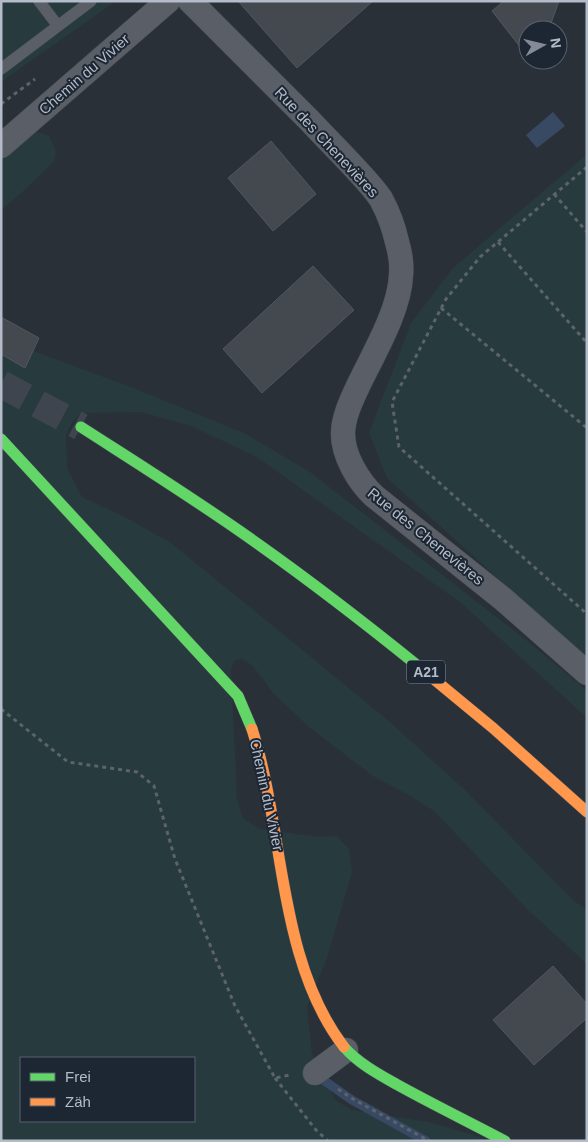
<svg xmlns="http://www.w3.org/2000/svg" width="588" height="1142" font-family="Helvetica,sans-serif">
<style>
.green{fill:#273a3e;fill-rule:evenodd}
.water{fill:#384963}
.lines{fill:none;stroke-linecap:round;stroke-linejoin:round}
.stream{stroke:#384963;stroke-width:9}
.building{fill:#444950;stroke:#52575f}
.highway-tunnel{stroke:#3f454e;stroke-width:28;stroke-dasharray:28 14;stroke-linecap:butt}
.lane-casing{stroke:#484c53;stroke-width:12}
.street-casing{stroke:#484c53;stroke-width:25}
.fast-casing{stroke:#484c53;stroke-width:12}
.slow-casing{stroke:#484c53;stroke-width:12}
.path{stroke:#5d636a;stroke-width:3;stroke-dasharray:4 4;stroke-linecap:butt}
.lane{stroke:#5a5e66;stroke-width:11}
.street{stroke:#5a5e66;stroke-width:24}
.fast{stroke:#63d668;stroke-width:11}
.slow{stroke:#ff974d;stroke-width:11}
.labels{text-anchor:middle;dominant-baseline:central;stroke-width:4;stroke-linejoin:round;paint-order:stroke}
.shield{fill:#1d2633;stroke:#878f9c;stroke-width:1}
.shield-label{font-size:14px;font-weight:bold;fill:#b4bcc9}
.street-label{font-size:15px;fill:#b4bcc9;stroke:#1d2633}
</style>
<rect width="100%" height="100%" fill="#2a3038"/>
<!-- green -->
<path class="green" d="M1,1H116L1,82Z
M38,132L49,136L56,151L54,162L19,195L1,210V158L22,139Z
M587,154V659L387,478L369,433L411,323L453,268Z
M1,337L44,355L131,387L246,434L310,472L530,643L587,691V718L461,603L255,456L191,426L141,412L82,413L73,421L66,434L67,468L82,497L125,517L171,543L294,643L391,723L464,789L573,900L587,910V964L529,911L434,811L409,795L373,776L310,728L273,693L253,666L242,659L235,660L231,669L237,799L243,818L260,829L320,837L337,836L349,849L352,872L327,958L307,1007L312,1054L335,1100L352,1110L428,1122L478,1136L487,1141H1ZM21,1058H194V1121H21Z"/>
<!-- water -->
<path class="water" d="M553,112L565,126L537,148L526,135Z"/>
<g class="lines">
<!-- stream -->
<path class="stream" d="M316,1075L352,1100L426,1141"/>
</g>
<!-- building -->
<path class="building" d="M238,1H373L297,68Z
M504,1H559L550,26L553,30H528V57L492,11Z
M271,141L316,194L273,231L228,178Z
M313,266L354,310L262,393L223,349Z
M1,317L39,338L25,368L1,354Z
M553,966L587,1004V1018L534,1065L493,1020Z"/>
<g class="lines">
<!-- highway-tunnel -->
<path class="highway-tunnel" d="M1,384L81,427"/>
<!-- lane casing -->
<g class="lane-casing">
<path id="lane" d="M39,1L58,26
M1,69L91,1"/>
</g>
<!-- street casing -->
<g class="street-casing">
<path id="street" d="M190,1C230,41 270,81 310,121C324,136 338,150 352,165C362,176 373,187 381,199C388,212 394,228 397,242C400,252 402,265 401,275C400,309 374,353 359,384C352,399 343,417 343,434C343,456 359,482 374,496L503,599L587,673
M1,146L168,1
M315,1073L346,1050"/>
</g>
<!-- fast casing -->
<g class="fast-casing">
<path id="fast" d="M81,427C140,465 201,503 258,544C313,583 366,624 418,666
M1,439L238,696L252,729
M344,1047C358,1063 378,1074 396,1084C432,1104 469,1122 505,1141"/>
</g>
<!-- slow casing -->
<g class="slow-casing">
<path id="slow" d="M418,666L493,728L587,812
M252,729C285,830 277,960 344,1047"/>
</g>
<!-- path -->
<path class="path" d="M1,104L35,79
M587,167L480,257L446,299L392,402L399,447L587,614
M554,194L587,232
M498,242L587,343
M441,308L587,428
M1,709L68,762L137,772L154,786L175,859L235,1006L275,1078L290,1075
M275,1078L316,1130L328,1141
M338,1089L353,1099L429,1141"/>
<!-- lane -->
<use href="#lane" class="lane"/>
<!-- street -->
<use href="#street" class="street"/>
<!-- fast -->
<use href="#fast" class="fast"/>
<!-- slow -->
<use href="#slow" class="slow"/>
</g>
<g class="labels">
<!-- shield labels -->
<rect class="shield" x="407" y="660.5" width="38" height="23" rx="4"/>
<g class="shield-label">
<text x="426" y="672">A21</text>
</g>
<!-- street labels -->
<g class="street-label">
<text transform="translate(84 74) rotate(-41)">Chemin du Vivier</text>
<text transform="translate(327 142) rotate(47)">Rue des Chenevières</text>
<text transform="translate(426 536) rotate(39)">Rue des Chenevières</text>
<text transform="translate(267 795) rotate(78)">Chemin du Vivier</text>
</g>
</g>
<!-- border -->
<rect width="588" height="1142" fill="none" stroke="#b4bcc9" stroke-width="5"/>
<!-- legend -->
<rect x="20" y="1057" width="175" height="65" fill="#1d2633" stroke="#59626f"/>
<rect x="30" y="1073" width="25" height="8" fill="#63d668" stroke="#59626f"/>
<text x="65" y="1082" font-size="15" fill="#b4bcc9">Frei</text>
<rect x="30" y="1098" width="25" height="8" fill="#ff974d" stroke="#59626f"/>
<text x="65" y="1107" font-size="15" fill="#b4bcc9">Zäh</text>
<!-- north arrow -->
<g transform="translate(543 45) rotate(82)"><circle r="24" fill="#1d2633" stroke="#59626f"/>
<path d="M0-4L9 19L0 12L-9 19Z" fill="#848b96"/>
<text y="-8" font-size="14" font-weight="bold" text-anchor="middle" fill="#b4bcc9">N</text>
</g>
</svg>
